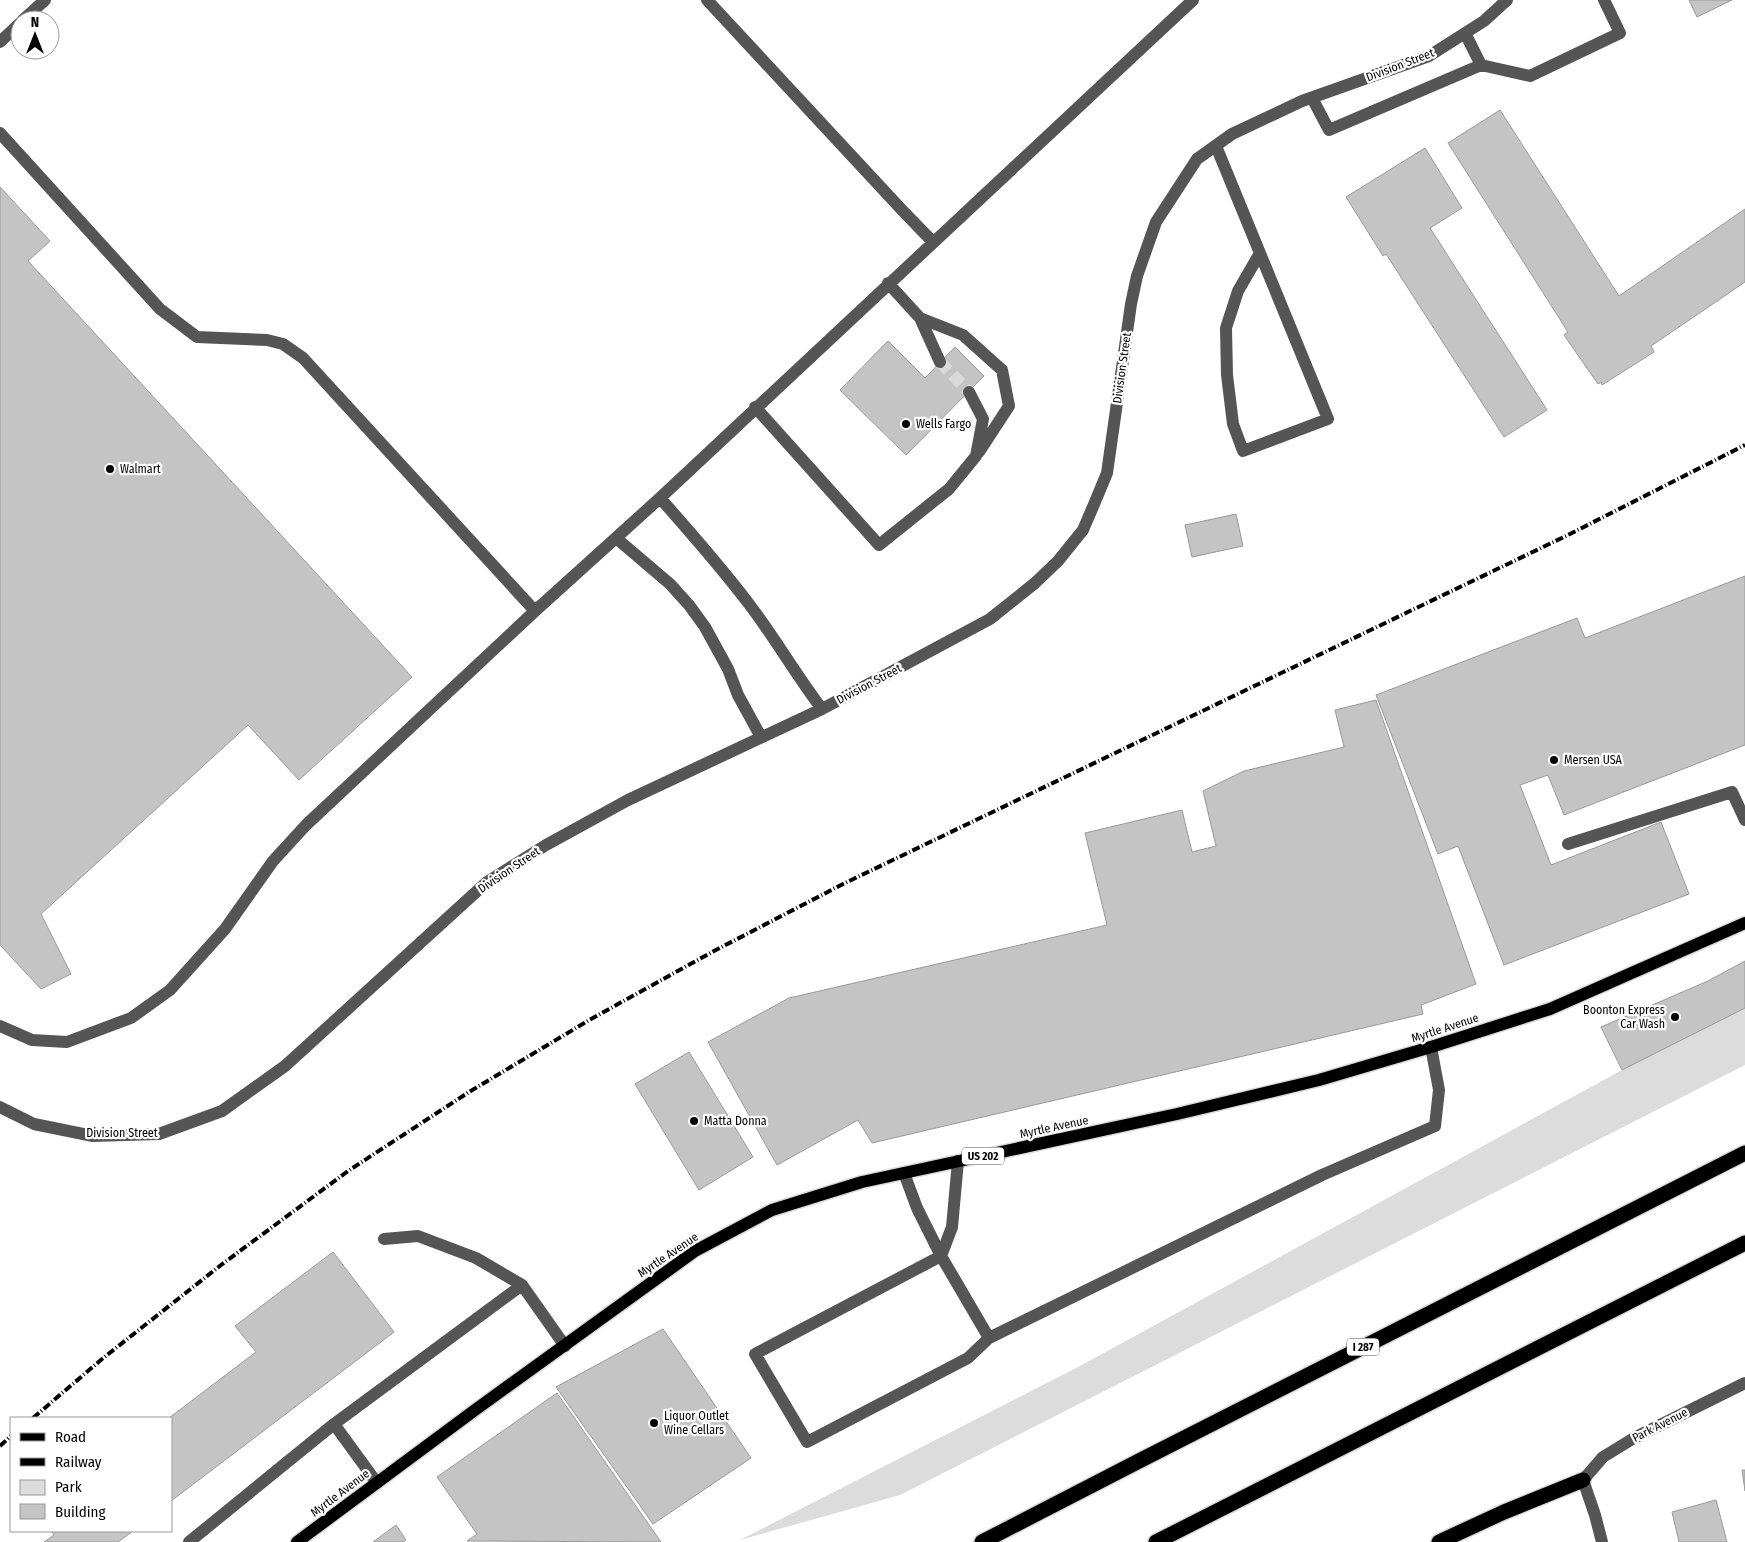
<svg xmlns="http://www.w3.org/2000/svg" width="1745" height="1542" font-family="'Fira Sans Condensed',sans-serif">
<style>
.green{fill:#dcdcdc}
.building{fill:#c4c4c4;stroke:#999}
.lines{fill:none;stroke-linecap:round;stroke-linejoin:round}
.minor-tunnel{stroke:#d9d9d9;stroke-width:12;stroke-dasharray:12 6;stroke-linecap:butt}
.major-casing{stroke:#dbdbdb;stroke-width:15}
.highway-casing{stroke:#dbdbdb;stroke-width:18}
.minor{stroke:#555;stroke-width:12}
.major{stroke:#000;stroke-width:12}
.highway{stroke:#000;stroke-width:15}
.rail{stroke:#000;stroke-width:4;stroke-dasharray:8 2.5 1 2.5;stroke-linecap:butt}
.poi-dot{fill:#000;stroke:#fff;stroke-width:2}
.labels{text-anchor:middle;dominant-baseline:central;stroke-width:4.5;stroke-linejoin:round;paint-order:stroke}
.shield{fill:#fff;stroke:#4c4c4c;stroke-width:1}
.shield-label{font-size:11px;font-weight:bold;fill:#000}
.street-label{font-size:12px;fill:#000;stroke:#fff}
.poi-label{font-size:12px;fill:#000;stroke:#fff;text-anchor:start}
</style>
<rect width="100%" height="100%" fill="#fff"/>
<!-- green -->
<path class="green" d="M1745,1008V1065L900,1495L740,1540L1080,1366L1622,1070Z"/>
<!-- building -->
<path class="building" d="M1689,0H1732L1697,17Z
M1500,110L1619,296L1745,209V282L1651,346L1654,352L1602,385L1601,382L1598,384L1564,335L1568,332L1448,143Z
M1425,148L1462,208L1430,228L1547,410L1504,437L1386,254L1383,256L1346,197Z
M0,187L50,241L28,261L412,677L299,780L248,725L41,914L71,974L41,989L0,945Z
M888,341L925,378L955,347L984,376L906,455L840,390Z
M1236,514L1243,546L1192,557L1185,525Z
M1745,576V745L1564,815L1548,775L1520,785L1551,865L1661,822L1689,894L1504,965L1458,846L1438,854L1376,695L1577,618L1585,638Z
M1376,700L1476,984L1421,1005L1423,1014L872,1143L858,1120L777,1165L708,1042L789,998L1107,925L1085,833L1182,810L1192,852L1216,846L1203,791L1244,771L1344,747L1335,710Z
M1745,961V1008L1622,1070L1601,1027L1708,981Z
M689,1052L753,1157L699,1190L635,1084Z
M333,1252L394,1332L171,1501V1418H169L256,1352L235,1326Z
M663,1329L751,1458L653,1524L556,1387Z
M557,1393L661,1542L467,1541L477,1534L437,1477Z
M1742,1470H1745V1491Z
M1716,1500L1727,1542H1679L1672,1512Z
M396,1525L406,1540L403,1542H373Z
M51,1531H133L118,1542H44L54,1535Z"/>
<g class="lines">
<!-- minor-tunnel -->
<path class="minor-tunnel" d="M940,362L969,392"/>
<!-- major casing -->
<g class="major-casing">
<path id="major" d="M297,1542L475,1410L695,1251L772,1210L862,1182L1177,1114L1319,1080L1431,1047L1550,1009L1745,923"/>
</g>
<!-- highway casing -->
<g class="highway-casing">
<path id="highway" d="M982,1542L1139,1461L1745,1153
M1156,1542L1745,1243
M1439,1542L1504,1512L1583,1480"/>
</g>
<!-- minor -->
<path class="minor" d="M707,0L902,210L933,242
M23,20L45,0
M1465,33L1481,65L1530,76L1620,33L1604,0
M0,42L20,23
M1312,98L1329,130L1481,65
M0,133L160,309L197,337L267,340L283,344L303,358L535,611
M1216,146L1328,419L1243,451L1233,424L1227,375L1226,328L1238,291L1260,253
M888,283L920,318L940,362
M920,318L963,335L1002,370L1009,406L979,452
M755,407L879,545L949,489L976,456L983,419L969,392
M660,498C691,533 721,567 749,604C775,638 796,675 822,709
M616,538L670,584L689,605L705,627L728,669L738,695L761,737
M1568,844L1732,792L1745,820
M0,1026L32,1040L67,1042L131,1018L170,990L225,929L273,861L306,825L535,611L660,498L1193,0
M0,1107L34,1124L93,1136L159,1134L222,1111L285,1066L487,882L546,845L628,800L822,709L990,619L1035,583L1058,561L1083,530L1095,502L1107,473L1131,304L1137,276L1156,222L1197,159L1232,134L1302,101L1429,56L1484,21L1507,0
M958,1161L952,1227L941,1256L755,1354L807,1442L968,1358L989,1338
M904,1173L917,1208L941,1256L989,1338L1322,1175L1435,1126L1439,1090L1431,1047
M384,1239L418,1236L476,1258L522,1285
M334,1424L377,1483
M189,1542L334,1424L522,1285L565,1346
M1602,1542L1595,1515L1583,1480L1603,1457L1634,1438L1745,1383"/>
<!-- major -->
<use href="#major" class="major"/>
<!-- highway -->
<use href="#highway" class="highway"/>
<!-- rail -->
<path class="rail" d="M33,1418L102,1359L221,1265L348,1171L469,1092L591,1019L714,951L843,884L1568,535L1745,445
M0,1446L11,1436"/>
</g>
<!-- markers -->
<g class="poi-dot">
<circle cx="906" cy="424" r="5"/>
<circle cx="110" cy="469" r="5"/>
<circle cx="1554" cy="760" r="5"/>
<circle cx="1675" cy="1017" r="5"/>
<circle cx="694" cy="1121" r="5"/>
<circle cx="654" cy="1423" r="5"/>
</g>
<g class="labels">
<!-- shield labels -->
<g class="shield">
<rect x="962" y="1147.5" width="42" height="17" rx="4"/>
<rect x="1347" y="1338.5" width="32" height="17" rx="4"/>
</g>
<g class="shield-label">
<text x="983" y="1156">US 202</text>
<text x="1363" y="1347">I 287</text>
</g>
<!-- street labels -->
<g class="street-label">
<text transform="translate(1400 65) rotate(-21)">Division Street</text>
<text transform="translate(1122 368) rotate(-82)">Division Street</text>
<text transform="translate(869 684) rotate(-28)">Division Street</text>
<text transform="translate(509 870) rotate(-34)">Division Street</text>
<text transform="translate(1445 1028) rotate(-18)">Myrtle Avenue</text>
<text transform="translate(1054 1127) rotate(-12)">Myrtle Avenue</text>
<text x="122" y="1133">Division Street</text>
<text transform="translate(668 1255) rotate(-34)">Myrtle Avenue</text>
<text transform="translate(1660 1425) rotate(-27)">Park Avenue</text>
<text transform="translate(340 1493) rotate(-37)">Myrtle Avenue</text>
</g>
<!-- poi labels -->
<g class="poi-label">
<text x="916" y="424">Wells Fargo</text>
<text x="120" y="469">Walmart</text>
<text x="1564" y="760">Mersen USA</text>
<text x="1665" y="1010" text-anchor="end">Boonton Express<tspan x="1665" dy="14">Car Wash</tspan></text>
<text x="704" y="1121">Matta Donna</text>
<text x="664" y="1416">Liquor Outlet<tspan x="664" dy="14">Wine Cellars</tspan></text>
</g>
</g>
<!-- legend -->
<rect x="10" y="1417" width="162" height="115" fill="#ffffff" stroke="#999999"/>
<rect x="20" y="1433" width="25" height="8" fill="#000000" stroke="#999999"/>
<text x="55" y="1442" font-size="15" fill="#000000">Road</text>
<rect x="20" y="1458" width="25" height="8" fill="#000000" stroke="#999999"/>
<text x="55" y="1467" font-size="15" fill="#000000">Railway</text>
<rect x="20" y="1480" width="25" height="15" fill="#dcdcdc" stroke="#999999"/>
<text x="55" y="1492" font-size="15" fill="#000000">Park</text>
<rect x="20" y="1504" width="25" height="15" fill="#c4c4c4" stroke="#999999"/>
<text x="55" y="1517" font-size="15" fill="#000000">Building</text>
<!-- north arrow -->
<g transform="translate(35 35)"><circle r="24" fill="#ffffff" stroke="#999999"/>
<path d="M0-4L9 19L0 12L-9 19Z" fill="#000000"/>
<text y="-8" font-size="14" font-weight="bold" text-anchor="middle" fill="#000000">N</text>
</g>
</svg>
